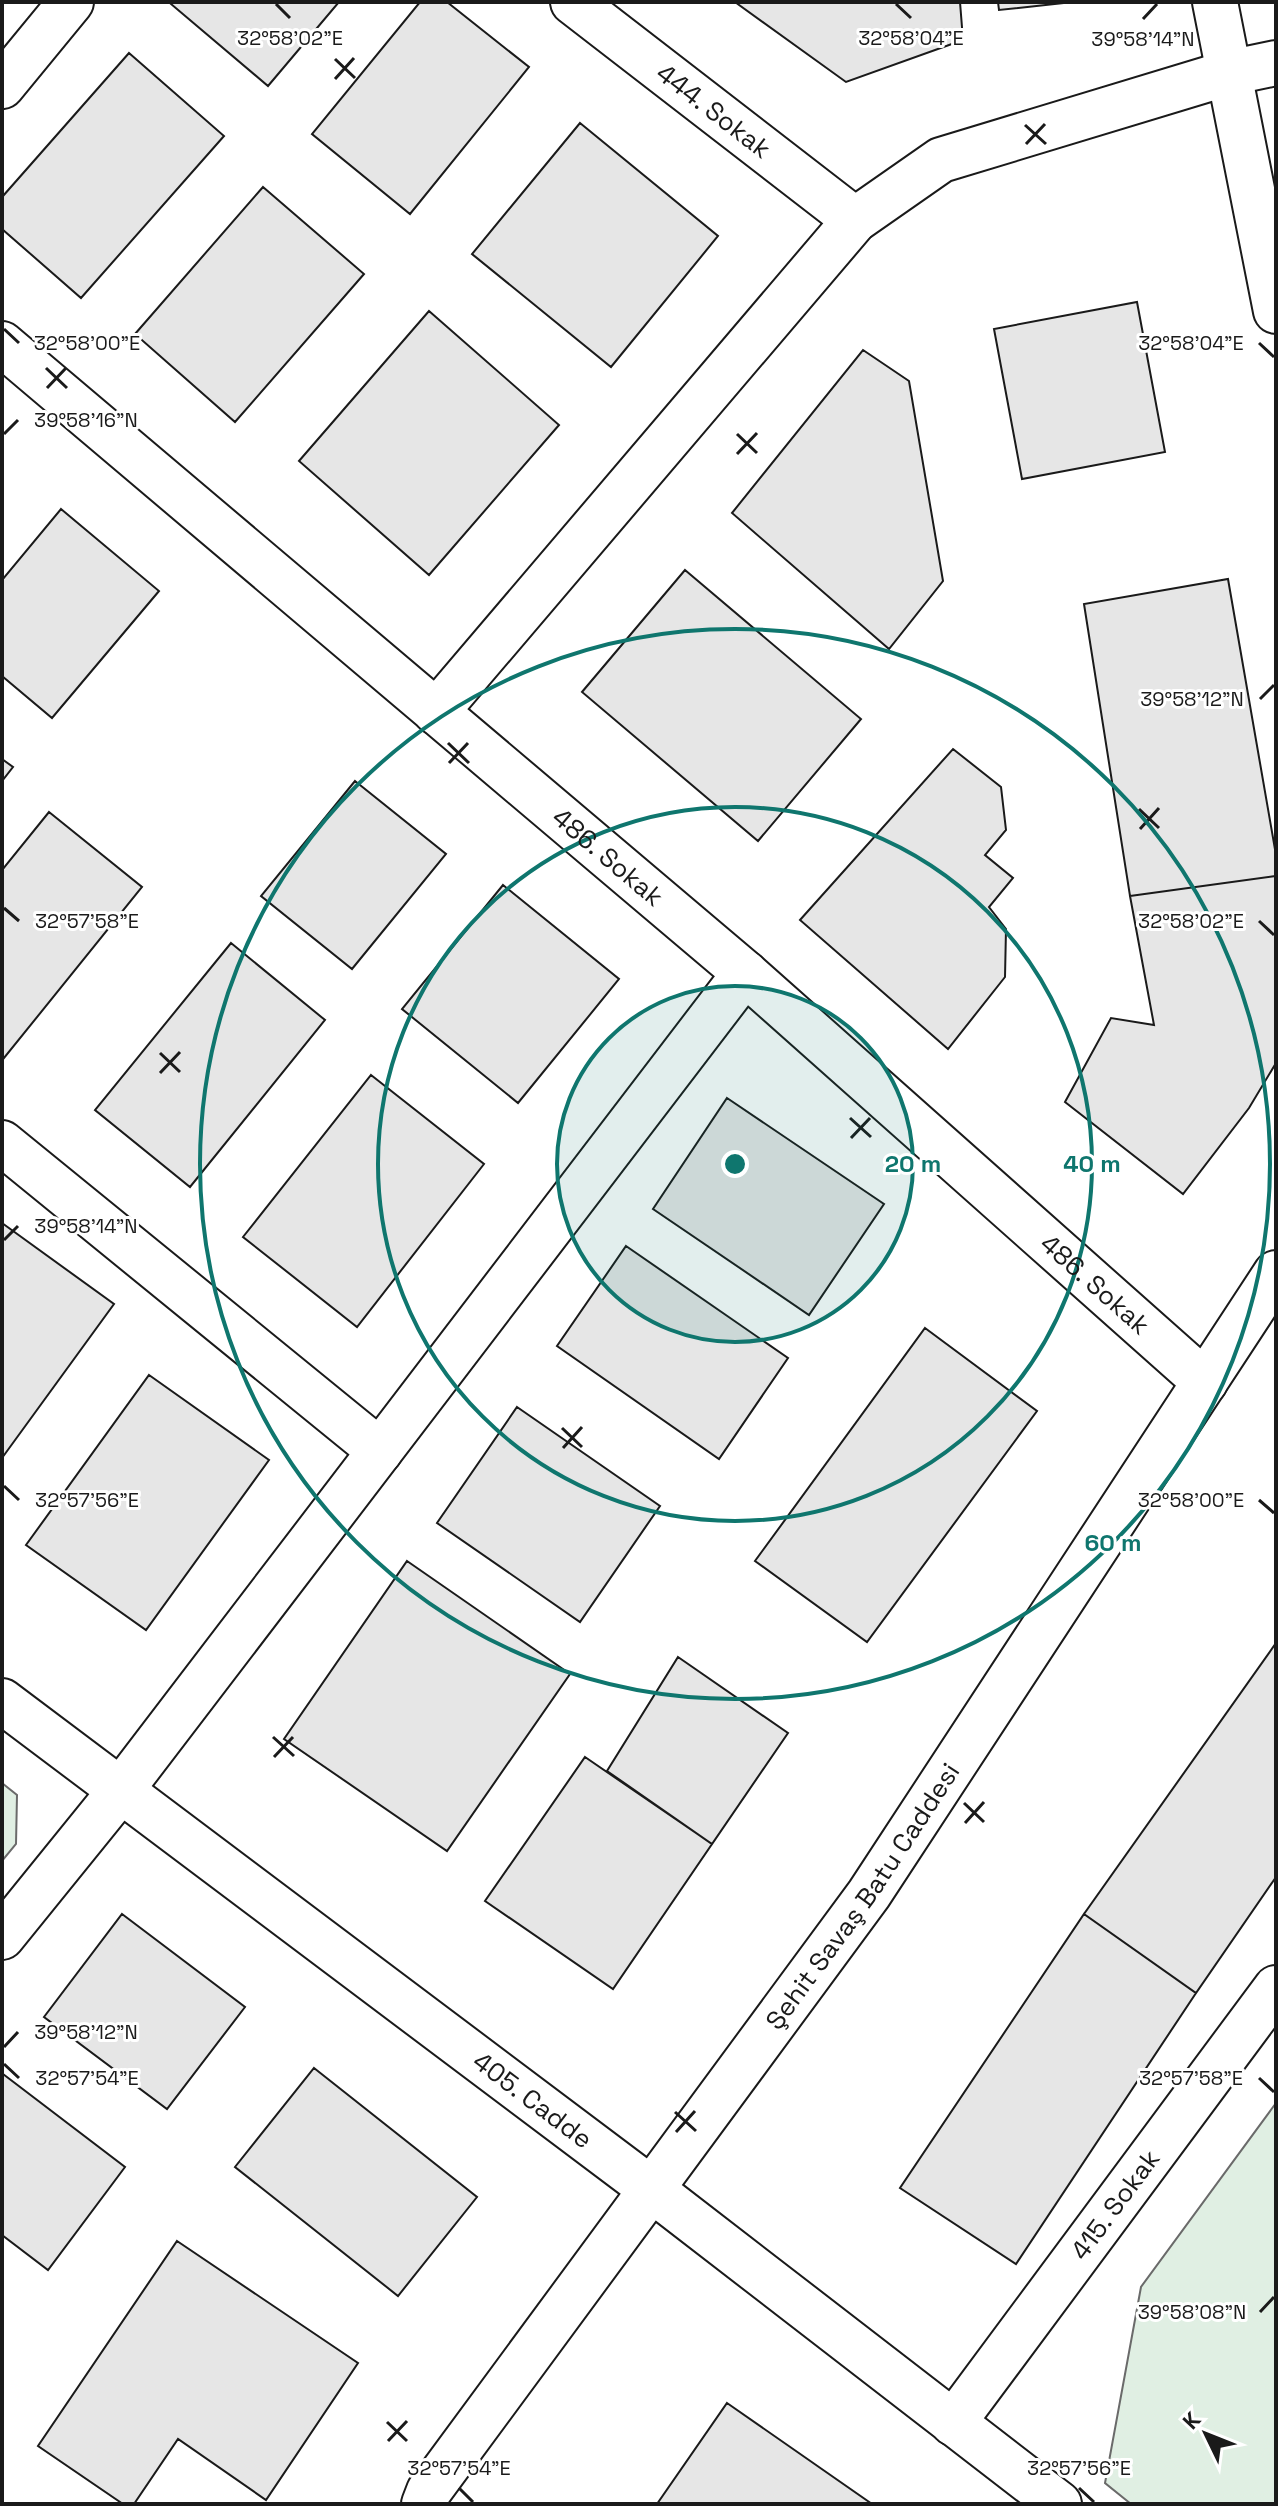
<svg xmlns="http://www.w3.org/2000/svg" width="1278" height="2506" font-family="'Space Grotesk',sans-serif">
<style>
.green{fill:#e0efe3;stroke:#6a6a6a;stroke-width:2}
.building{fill:#e6e6e6;stroke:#1a1a1a;stroke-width:2}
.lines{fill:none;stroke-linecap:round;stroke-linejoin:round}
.street-casing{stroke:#1a1a1a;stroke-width:48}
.secondary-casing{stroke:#1a1a1a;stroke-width:48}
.street{stroke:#fff;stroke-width:44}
.secondary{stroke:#fff;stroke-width:44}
.ticks{fill:none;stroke:#1a1a1a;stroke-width:3}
.ring{fill:none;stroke:#0f766e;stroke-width:4}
.labels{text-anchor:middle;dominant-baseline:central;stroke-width:6;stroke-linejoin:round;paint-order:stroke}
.street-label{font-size:26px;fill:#1a1a1a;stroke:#fff}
.ticks-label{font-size:20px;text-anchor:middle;fill:#1a1a1a;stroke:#fff;stroke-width:6;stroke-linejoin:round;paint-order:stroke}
.centre{fill:#0f766e;stroke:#fff;stroke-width:4}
.ring-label{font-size:24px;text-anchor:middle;font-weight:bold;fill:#0f766e;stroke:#fff;stroke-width:6;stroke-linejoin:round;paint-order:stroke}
</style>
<rect width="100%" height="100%" fill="#fff"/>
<!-- green -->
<path class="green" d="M2,1783L17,1795L16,1844L2,1861Z
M1276,2103V2504H1131L1105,2483L1141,2287Z"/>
<!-- building -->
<path class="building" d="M173,2H339L268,86L171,4Z
M420,2H447L529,67L410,214L312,134Z
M735,2H960L963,40L846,82Z
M998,2H1073L999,10Z
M129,53L224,136L81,298L2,229L3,196Z
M580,123L718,236L611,367L472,254Z
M263,187L364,274L235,422L135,334Z
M1137,302L1165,452L1022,479L994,329Z
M429,311L559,425L429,575L299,461Z
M863,350L909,381L943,581L889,649L732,513Z
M61,509L159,591L52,718L2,676V580Z
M685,570L861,719L758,841L582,692Z
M1228,579L1276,855V876L1130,896L1084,604Z
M953,749L1001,787L1006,830L985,855L1013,878L989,907L1006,929L1005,977L948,1049L800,920Z
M2,759L13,767L2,781Z
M355,781L446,854L352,969L261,896Z
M49,812L142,887L4,1058L2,1056V870Z
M1276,876V1063L1249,1108L1183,1194L1065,1102L1111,1018L1154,1025L1130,896Z
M503,885L619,979L518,1103L402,1009Z
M231,943L325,1020L190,1187L95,1110Z
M371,1075L484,1164L357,1327L243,1237Z
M727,1098L884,1204L809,1315L653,1209Z
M2,1223L114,1304L2,1458Z
M626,1246L788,1358L719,1459L557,1346Z
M925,1328L1037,1411L867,1642L755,1561Z
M149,1375L269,1460L146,1630L26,1545Z
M517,1407L660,1506L580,1622L437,1523Z
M407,1561L570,1674L447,1851L284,1739Z
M1276,1643V1877L1196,1993L1084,1914Z
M678,1657L788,1733L712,1844L607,1771Z
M585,1757L712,1844L613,1989L485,1901Z
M122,1914L245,2007L167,2109L44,2017Z
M1084,1914L1196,1993L1016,2264L900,2188Z
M314,2068L477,2197L398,2296L235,2167Z
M3,2074L125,2167L48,2270L2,2235Z
M177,2241L358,2363L266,2500L178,2439L134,2504H123L38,2446Z
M727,2403L872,2504H657Z"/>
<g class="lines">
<!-- street casing -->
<g class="street-casing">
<g id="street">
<path id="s1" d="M573,2L855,220"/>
<path d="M1215,2L1276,311"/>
<path d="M2,86L71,2"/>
<path id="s2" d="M2,344L745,973L1205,1382"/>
<path d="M436,712L855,220L941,160L1228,73L1276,63"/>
<path d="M2,1143L380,1451"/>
<path d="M2,1937L121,1790L745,973"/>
<path id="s3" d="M953,2423L1276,1988"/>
<path id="s4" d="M424,2504L429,2491L869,1894L1276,1273"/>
</g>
</g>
<!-- secondary casing -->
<g class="secondary-casing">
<g id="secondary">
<path id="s5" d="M2,1701L651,2189L1059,2504"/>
</g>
</g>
<!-- street -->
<use href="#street" class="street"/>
<!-- secondary -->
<use href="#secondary" class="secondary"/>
</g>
<!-- ticks -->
<path class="ticks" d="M276,4L290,18M896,4L911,18M1143,19L1157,4M335,59L355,78M335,79L354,58M1025,125L1046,144M1026,144L1045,124M4,329L19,343M1259,343L1274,357M46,368L67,388M47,388L66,368M4,434L18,420M737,434L757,453M737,454L757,433M1260,699L1274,685M448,743L469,763M449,763L468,743M1139,809L1159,828M1140,829L1159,808M4,908L19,921M1259,921L1274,935M160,1053L180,1072M160,1073L180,1052M850,1118L871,1137M851,1138L870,1118M4,1240L18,1226M562,1428L582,1447M563,1448L582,1427M4,1486L19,1500M1259,1500L1274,1513M273,1737L294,1756M274,1757L293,1737M964,1803L984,1822M965,1823L984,1802M4,2047L18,2032M4,2064L19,2078M1259,2078L1274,2092M675,2112L696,2131M676,2132L695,2111M1260,2312L1274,2297M387,2422L407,2441M388,2441L407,2421M459,2488L473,2502M1079,2488L1094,2502"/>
<!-- distance rings -->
<circle cx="735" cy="1164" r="178" fill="#0f766e" fill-opacity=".12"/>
<g class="ring">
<circle cx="735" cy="1164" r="178"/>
<circle cx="735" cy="1164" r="357"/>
<circle cx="735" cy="1164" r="535"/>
</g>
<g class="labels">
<!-- street labels -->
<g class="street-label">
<text stroke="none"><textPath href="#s1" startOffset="178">444. Sokak</textPath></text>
<text stroke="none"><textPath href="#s2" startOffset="794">486. Sokak</textPath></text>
<text stroke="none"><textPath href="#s2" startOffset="1442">486. Sokak</textPath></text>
<text stroke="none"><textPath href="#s4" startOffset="750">Şehit Savaş Batu Caddesi</textPath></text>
<text stroke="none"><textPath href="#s5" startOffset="664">405. Cadde</textPath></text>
<text stroke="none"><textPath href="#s3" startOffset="272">415. Sokak</textPath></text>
</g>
</g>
<g class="ticks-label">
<text x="290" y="45">32°58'02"E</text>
<text x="911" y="45">32°58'04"E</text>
<text x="1143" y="46">39°58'14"N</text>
<text x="87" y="350">32°58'00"E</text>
<text x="1191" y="350">32°58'04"E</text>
<text x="86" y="427">39°58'16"N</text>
<text x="1192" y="706">39°58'12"N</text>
<text x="87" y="928">32°57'58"E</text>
<text x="1191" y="928">32°58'02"E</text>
<text x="86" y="1233">39°58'14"N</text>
<text x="87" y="1507">32°57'56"E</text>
<text x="1191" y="1507">32°58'00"E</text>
<text x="86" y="2039">39°58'12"N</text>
<text x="87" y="2085">32°57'54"E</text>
<text x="1191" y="2085">32°57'58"E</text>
<text x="1192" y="2319">39°58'08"N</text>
<text x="459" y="2475">32°57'54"E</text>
<text x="1079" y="2475">32°57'56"E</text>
</g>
<circle cx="735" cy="1164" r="12" class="centre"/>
<g class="ring-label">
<text x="913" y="1172">20 m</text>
<text x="1092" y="1172">40 m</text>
<text x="1113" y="1551">60 m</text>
</g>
<!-- border -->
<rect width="1278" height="2506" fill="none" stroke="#1a1a1a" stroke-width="8"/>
<!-- north arrow -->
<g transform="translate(1206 2434) rotate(313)" stroke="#ffffff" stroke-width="6" paint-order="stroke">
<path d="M0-6L14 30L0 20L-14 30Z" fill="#1a1a1a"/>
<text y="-12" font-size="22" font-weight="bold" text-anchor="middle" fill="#1a1a1a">K</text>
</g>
</svg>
